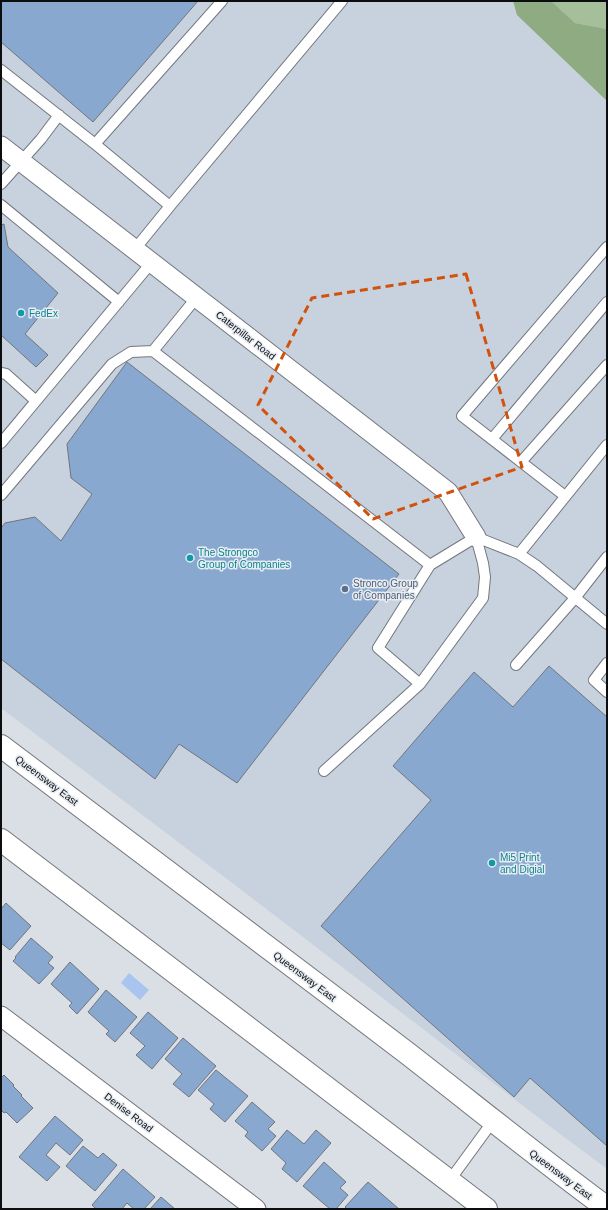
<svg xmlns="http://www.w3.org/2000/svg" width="608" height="1210" viewBox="0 0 608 1210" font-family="Helvetica,sans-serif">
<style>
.built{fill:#c8d2de}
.green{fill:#a5bf9b}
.forest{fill:#8eab81}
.water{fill:#aac4f0}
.building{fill:#88a8d0;stroke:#71757b}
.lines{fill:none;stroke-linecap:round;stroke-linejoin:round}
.lane-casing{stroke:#73777d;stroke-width:12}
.street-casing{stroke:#73777d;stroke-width:21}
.secondary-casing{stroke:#73777d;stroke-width:24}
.lane{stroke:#fff;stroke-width:10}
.street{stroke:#fff;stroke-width:19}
.secondary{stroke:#fff;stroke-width:22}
.marked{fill:none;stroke:#d2510c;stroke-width:3;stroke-dasharray:8 5;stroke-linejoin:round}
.culture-dot{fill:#0f9aa8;stroke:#e6ecf2;stroke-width:1.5}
.service-dot{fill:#5c6f8a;stroke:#e6ecf2;stroke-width:1.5}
.labels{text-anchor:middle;stroke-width:3;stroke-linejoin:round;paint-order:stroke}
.culture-label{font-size:10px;fill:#0d838f;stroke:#e6ecf2;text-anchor:start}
.street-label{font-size:10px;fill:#0b0d0f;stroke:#e6ecf2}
.service-label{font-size:10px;fill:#4e5e75;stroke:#e6ecf2;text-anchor:start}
</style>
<rect width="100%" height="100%" fill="#d9dfe5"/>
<path class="built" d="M1 1H607V1169L560 1134 248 895 1 708Z"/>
<path class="green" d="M551 1H607V29L575 23Z"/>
<path class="forest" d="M513 1H551L575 23 607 29V101L517 15Z"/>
<path class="water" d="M129 973 149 990 140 1000 121 983Z"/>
<path class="building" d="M1 1H198L93 122 1 42Z
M4 224 8 247 58 293 25 334 48 355 36 367 1 335V225Z
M127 362 399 574 237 783 179 744 155 779 1 659V528L5 523 35 517 61 541 92 494 71 478 67 444Z
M549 666 607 717V1146L530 1078 514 1097 321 926 431 800 393 766 474 672 513 707Z
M6 903 31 926 10 950 1 943V909Z
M31 938 53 957 48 963 54 968 39 984 13 961 16 958 15 957Z
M70 962 99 989 77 1014 69 1006 72 1003 51 984Z
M106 990 137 1017 115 1042 106 1034 109 1031 88 1012Z
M148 1012 178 1038 152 1069 136 1055 145 1046 130 1033Z
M183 1038 216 1066 189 1097 173 1084 182 1074 165 1059Z
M216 1070 248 1096 225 1122 210 1109 214 1104 198 1090Z
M4 1075 14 1085 13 1086 22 1095 21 1096 33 1108 17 1123 6 1112 4 1113 1 1110V1076L2 1077Z
M252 1102 275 1122 268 1129 276 1136 262 1151 245 1136 248 1132 235 1121Z
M55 1116 83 1140 70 1155 56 1143 46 1155 60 1167 47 1181 19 1157Z
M287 1130 304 1144 316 1130 331 1143 297 1182 282 1169 286 1163 271 1149Z
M83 1146 98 1158 103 1153 117 1165 95 1191 66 1166Z
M324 1162 346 1182 340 1188 348 1195 336 1209H330L303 1186Z
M123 1169 155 1197 144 1209H134L127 1203 122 1209H96L92 1205Z
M368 1182 399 1209H347L345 1207Z
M161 1197 175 1209H150Z"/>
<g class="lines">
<defs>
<path id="lane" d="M1 70 95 144 222 1
M95 144 170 206 135 249
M1 184 41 139 59 115
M1 205 119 302
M170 206 342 1
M197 297 153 351 430 565 476 537
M1 373 6 374 36 401
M492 439 607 302
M1 443 152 262
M521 462 607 365
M1 495 112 364 131 352 153 351
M565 496 462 416 607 247
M476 537 519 554 537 566 607 624
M519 554 607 445
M430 565 378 648 420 684 483 598 485 577 483 563 476 537
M607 663 594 680 607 692
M516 665 575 598 607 557
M324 771 420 684
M450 1180 493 1121"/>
<path id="street" d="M1 146 448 492 476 537
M1 1016 256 1209"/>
<path id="secondary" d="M1 746C136 848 272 950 407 1053 474 1105 539 1158 607 1208
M1 840 486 1209"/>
</defs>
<use href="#lane" class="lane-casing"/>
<use href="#street" class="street-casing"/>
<use href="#secondary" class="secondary-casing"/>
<use href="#lane" class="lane"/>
<use href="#street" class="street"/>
<use href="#secondary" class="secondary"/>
</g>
<path class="marked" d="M466 274 522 467 373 519 258 405 312 298Z"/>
<g class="culture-dot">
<circle cx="21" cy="313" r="4"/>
<circle cx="190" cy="558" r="4"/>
<circle cx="492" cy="863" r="4"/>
</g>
<circle class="service-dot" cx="345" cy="589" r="4"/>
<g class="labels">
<g class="culture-label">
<text x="29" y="317">FedEx</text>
<text x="198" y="556">The Strongco<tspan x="198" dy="12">Group of Companies</tspan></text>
<text x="500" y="861">Mi5 Print<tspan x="500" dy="12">and Digial</tspan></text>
</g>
<g class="street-label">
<text transform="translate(246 335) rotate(38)" y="4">Caterpillar Road</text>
<text transform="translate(47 780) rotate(37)" y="4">Queensway East</text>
<text transform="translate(305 976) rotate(37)" y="4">Queensway East</text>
<text transform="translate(129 1112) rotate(37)" y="4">Denise Road</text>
<text transform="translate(561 1174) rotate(37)" y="4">Queensway East</text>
</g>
<g class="service-label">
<text x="353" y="587">Stronco Group<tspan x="353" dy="12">of Companies</tspan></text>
</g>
</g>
<rect width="608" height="1210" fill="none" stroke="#0b0d0f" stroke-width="4"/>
</svg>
